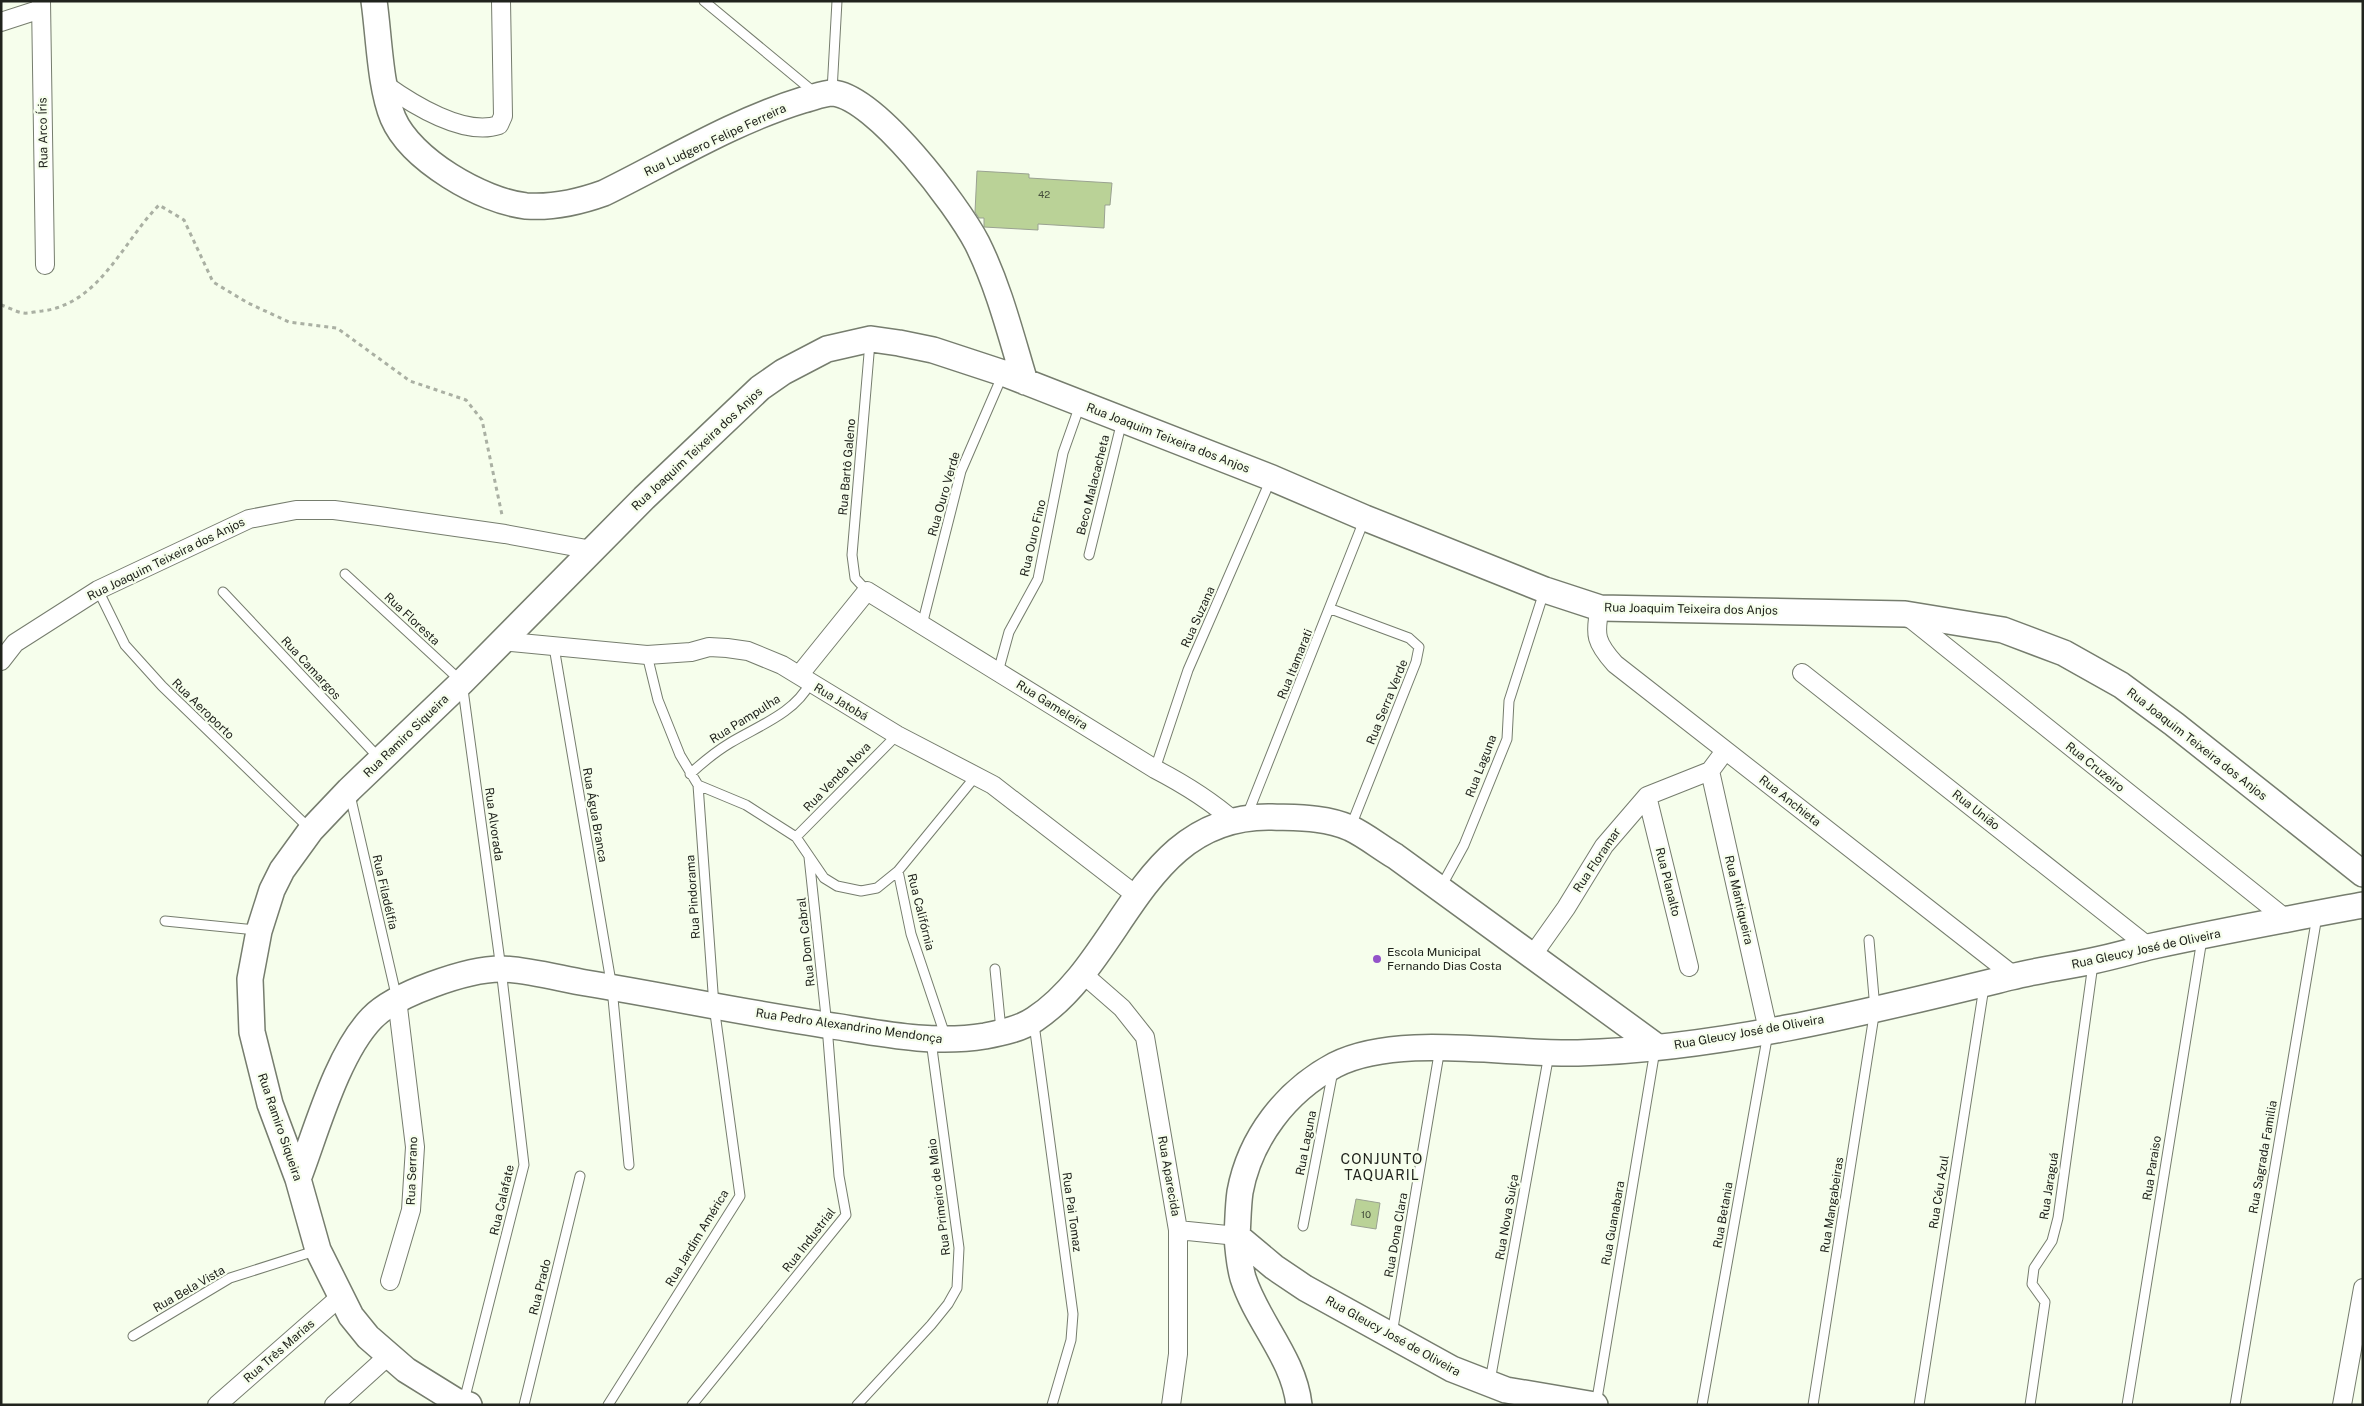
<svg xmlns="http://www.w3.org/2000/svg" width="2364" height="1406" viewBox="0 0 2364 1406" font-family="'Public Sans',sans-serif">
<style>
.building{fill:#bad297;stroke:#9aa291}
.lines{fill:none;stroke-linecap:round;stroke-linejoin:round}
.lane-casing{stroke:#767d6e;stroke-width:11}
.street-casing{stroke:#767d6e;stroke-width:20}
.secondary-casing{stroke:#767d6e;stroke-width:28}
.path{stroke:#aab0a3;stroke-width:3;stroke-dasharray:4 4;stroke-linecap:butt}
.lane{stroke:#fff;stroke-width:9}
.street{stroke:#fff;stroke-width:18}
.secondary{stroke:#fff;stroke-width:25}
.poi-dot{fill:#9353c9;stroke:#f6feec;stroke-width:2}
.labels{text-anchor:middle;stroke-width:4.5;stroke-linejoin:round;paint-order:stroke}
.number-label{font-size:10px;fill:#464f3c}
.street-label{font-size:12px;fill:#20231d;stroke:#f6feec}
.poi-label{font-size:12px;fill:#20231d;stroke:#f6feec;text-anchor:start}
.neighbourhood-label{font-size:14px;letter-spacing:1px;fill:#20231d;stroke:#f6feec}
</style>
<rect width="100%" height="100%" fill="#f6feec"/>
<path class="building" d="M977 171 1029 174V178L1112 183 1110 205H1105L1104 228 1038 224V230L984 227V218H979L975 212Z
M1356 1199 1380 1203 1376 1229 1351 1225Z"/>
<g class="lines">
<defs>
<path id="lane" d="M704 1 815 93
M832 91 837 1
M1089 555 1122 421
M345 574 462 682 501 969 524 1165 464 1401
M98 590 125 645 162 686 310 829
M867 591 855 578 852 555 870 342
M223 592 380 759
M1331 609 1409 638 1419 647 1416 662 1351 826
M922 625 961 471 1003 374
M554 647 612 988 629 1165
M647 655 658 700 680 755 698 785 746 805 796 837 824 878 837 886 861 891 877 888 898 871 911 934 946 1038
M998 672 1009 632 1038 579 1063 453 1080 405
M1155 769 1188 670 1271 479
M690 774C703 762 715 752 730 743 758 726 795 713 810 683
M350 795 397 999
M1246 818 1365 518
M796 837 897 735
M898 871 975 777
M1441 887 1464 845 1507 739 1509 701 1544 592
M165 921 256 930
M995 969 1001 1030
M1034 1024 1073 1314 1071 1340 1052 1405
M1303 1226 1333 1071
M1392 1334 1440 1048
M133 1336 230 1278 318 1250
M1490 1381 1549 1054
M524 1405 580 1176
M608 1405 740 1196 714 1006 698 785
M692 1405 846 1215 839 1176 827 1026 809 857
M857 1405 931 1325 948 1304 957 1288 959 1248 931 1041
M1596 1405 1655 1050
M1702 1405 1768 1033
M1813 1405 1875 1009 1869 940
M1919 1405 1984 987
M2030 1405 2045 1302 2032 1284 2034 1268 2052 1241 2058 1218 2093 964
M2127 1405 2202 939
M2235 1405 2317 916"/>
<path id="street" d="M41 1 45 265
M1 22 41 9
M384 84C412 104 464 137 499 125L503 116 501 1
M1600 608C1594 635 1596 643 1615 664L2014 976
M1906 615 2286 919
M501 641 647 655 691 652 709 647 727 648 748 651 782 665 897 735 993 785 1137 896
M1 661 15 643 98 590 249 519 296 510H334L379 516 505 534 592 550
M1802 673 2149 947
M800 674 867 591 1155 769C1184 784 1210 800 1235 822
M1710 771 1768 1030
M1647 796 1689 967
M1532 956 1566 908 1604 846 1647 796 1710 771 1725 751
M1083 974 1122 1008 1145 1037 1178 1230V1354L1171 1405
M1178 1230 1237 1236
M390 1281 411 1210 415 1147 397 999
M217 1405 340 1297
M334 1405 388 1356
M2342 1405 2363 1288"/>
<path id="secondary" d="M374 1C379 36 380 87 393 118 411 160 482 201 526 206 553 208 579 202 604 193 669 161 734 121 803 100 812 98 823 93 833 93 876 97 957 205 977 243 999 287 1011 336 1025 382
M298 1179C316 1132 337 1054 372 1018 395 994 467 969 501 969 524 969 562 979 586 983 671 997 755 1015 840 1027 889 1035 936 1044 985 1036 1001 1033 1021 1029 1035 1019 1125 959 1141 814 1272 817 1298 818 1325 817 1350 828 1365 835 1380 847 1395 856L1656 1046
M1237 1236C1238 1250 1239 1264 1243 1278 1257 1322 1294 1358 1299 1405
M469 1405 456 1401 406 1370 368 1337 351 1316 318 1250 298 1179 270 1104 252 1032 250 979 259 931 272 890 282 870 311 830 349 790 462 682 644 498 760 388 783 372 827 349 871 339 899 343 933 350 1003 373 1272 478 1365 518 1545 590 1600 608 1905 614 2003 630 2064 653 2121 685 2174 724 2363 874
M1595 1405 1506 1390 1452 1369 1305 1288 1274 1267 1237 1236C1238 1221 1238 1206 1240 1192 1250 1138 1286 1091 1335 1065 1398 1033 1507 1055 1578 1053 1721 1049 1872 1011 2011 977 2038 970 2065 967 2092 961 2112 957 2132 951 2153 946 2222 931 2293 918 2363 905"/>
</defs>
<use href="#lane" class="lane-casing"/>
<use href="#street" class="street-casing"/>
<use href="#secondary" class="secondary-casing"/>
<path class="path" d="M1 305C8 307 16 312 23 313 29 314 36 311 42 311 100 304 123 241 159 205L184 220 213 282 248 303 289 322 337 328 410 381 466 400 482 420 502 515"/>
<use href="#lane" class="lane"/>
<use href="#street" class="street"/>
<use href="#secondary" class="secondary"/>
</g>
<circle class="poi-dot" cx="1377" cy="959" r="5"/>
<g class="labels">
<g class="number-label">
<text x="1044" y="198">42</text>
<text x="1366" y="1218">10</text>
</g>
<g class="street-label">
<text transform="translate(43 133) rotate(-91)" y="4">Rua Arco Íris</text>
<text transform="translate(715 140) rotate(-25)" y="4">Rua Ludgero Felipe Ferreira</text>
<text transform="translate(1168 438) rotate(21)" y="4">Rua Joaquim Teixeira dos Anjos</text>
<text transform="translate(697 449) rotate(-43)" y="4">Rua Joaquim Teixeira dos Anjos</text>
<text transform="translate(847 467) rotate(-85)" y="4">Rua Bartô Galeno</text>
<text transform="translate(1093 485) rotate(-76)" y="4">Beco Malacacheta</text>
<text transform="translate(944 494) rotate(-74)" y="4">Rua Ouro Verde</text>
<text transform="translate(1033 538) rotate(-77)" y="4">Rua Ouro Fino</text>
<text transform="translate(166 559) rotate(-26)" y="4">Rua Joaquim Teixeira dos Anjos</text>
<text transform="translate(1691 609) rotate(1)" y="4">Rua Joaquim Teixeira dos Anjos</text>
<text transform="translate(1198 617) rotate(-66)" y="4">Rua Suzana</text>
<text transform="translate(412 619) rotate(43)" y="4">Rua Floresta</text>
<text transform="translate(1295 664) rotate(-68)" y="4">Rua Itamarati</text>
<text transform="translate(311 668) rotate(47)" y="4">Rua Camargos</text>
<text transform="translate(841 702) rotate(31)" y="4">Rua Jatobá</text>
<text transform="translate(1387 702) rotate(-68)" y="4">Rua Serra Verde</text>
<text transform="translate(1052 705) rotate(32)" y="4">Rua Gameleira</text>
<text transform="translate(203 709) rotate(44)" y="4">Rua Aeroporto</text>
<text transform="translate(745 719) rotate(-32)" y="4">Rua Pampulha</text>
<text transform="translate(406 736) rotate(-44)" y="4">Rua Ramiro Siqueira</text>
<text transform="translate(2197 744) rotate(38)" y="4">Rua Joaquim Teixeira dos Anjos</text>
<text transform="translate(1481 766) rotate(-69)" y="4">Rua Laguna</text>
<text transform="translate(2095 767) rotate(39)" y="4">Rua Cruzeiro</text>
<text transform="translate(837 777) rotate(-46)" y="4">Rua Venda Nova</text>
<text transform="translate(1790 801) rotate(38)" y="4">Rua Anchieta</text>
<text transform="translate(1976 810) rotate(38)" y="4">Rua União</text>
<text transform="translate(595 815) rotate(80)" y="4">Rua Água Branca</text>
<text transform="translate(494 824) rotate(82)" y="4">Rua Alvorada</text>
<text transform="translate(1597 860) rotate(-56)" y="4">Rua Floramar</text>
<text transform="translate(1668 882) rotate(76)" y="4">Rua Planalto</text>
<text transform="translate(385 892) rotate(77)" y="4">Rua Filadélfia</text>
<text transform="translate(693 897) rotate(-94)" y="4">Rua Pindorama</text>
<text transform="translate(1739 900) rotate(77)" y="4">Rua Mantiqueira</text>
<text transform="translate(921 912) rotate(76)" y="4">Rua Califórnia</text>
<text transform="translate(806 942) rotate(-96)" y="4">Rua Dom Cabral</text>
<text transform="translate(2146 949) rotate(-12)" y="4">Rua Gleucy José de Oliveira</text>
<text transform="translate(849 1026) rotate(8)" y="4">Rua Pedro Alexandrino Mendonça</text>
<text transform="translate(1749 1032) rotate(-10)" y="4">Rua Gleucy José de Oliveira</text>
<text transform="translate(280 1127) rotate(71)" y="4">Rua Ramiro Siqueira</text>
<text transform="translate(1306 1143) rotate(-79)" y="4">Rua Laguna</text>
<text transform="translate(2263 1157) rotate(-80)" y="4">Rua Sagrada Familia</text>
<text transform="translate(2152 1168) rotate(-81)" y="4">Rua Paraiso</text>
<text transform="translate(412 1171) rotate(-88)" y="4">Rua Serrano</text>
<text transform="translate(1169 1176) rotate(80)" y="4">Rua Aparecida</text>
<text transform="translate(2049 1186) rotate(-81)" y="4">Rua Jaraguá</text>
<text transform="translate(1939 1192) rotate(-81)" y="4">Rua Céu Azul</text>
<text transform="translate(939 1197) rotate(-97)" y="4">Rua Primeiro de Maio</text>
<text transform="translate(502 1200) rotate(-77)" y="4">Rua Calafate</text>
<text transform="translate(1832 1205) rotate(-81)" y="4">Rua Mangabeiras</text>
<text transform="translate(1072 1212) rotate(82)" y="4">Rua Pai Tomaz</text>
<text transform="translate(1723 1215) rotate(-80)" y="4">Rua Betania</text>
<text transform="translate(1507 1217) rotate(-80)" y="4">Rua Nova Suíça</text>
<text transform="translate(1613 1223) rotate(-80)" y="4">Rua Guanabara</text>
<text transform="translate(1396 1235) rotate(-80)" y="4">Rua Dona Clara</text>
<text transform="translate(697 1238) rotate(-59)" y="4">Rua Jardim América</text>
<text transform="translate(809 1240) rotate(-52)" y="4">Rua Industrial</text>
<text transform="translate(540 1287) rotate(-76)" y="4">Rua Prado</text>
<text transform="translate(189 1289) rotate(-30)" y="4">Rua Bela Vista</text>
<text transform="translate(1393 1336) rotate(29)" y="4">Rua Gleucy José de Oliveira</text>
<text transform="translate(279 1351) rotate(-41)" y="4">Rua Três Marias</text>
</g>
<g class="poi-label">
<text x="1387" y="956">Escola Municipal<tspan x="1387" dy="14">Fernando Dias Costa</tspan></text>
</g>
<g class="neighbourhood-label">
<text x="1382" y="1164">CONJUNTO<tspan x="1382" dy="16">TAQUARIL</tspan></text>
</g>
</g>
<rect width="2364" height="1406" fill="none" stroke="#20231d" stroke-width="5"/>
</svg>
